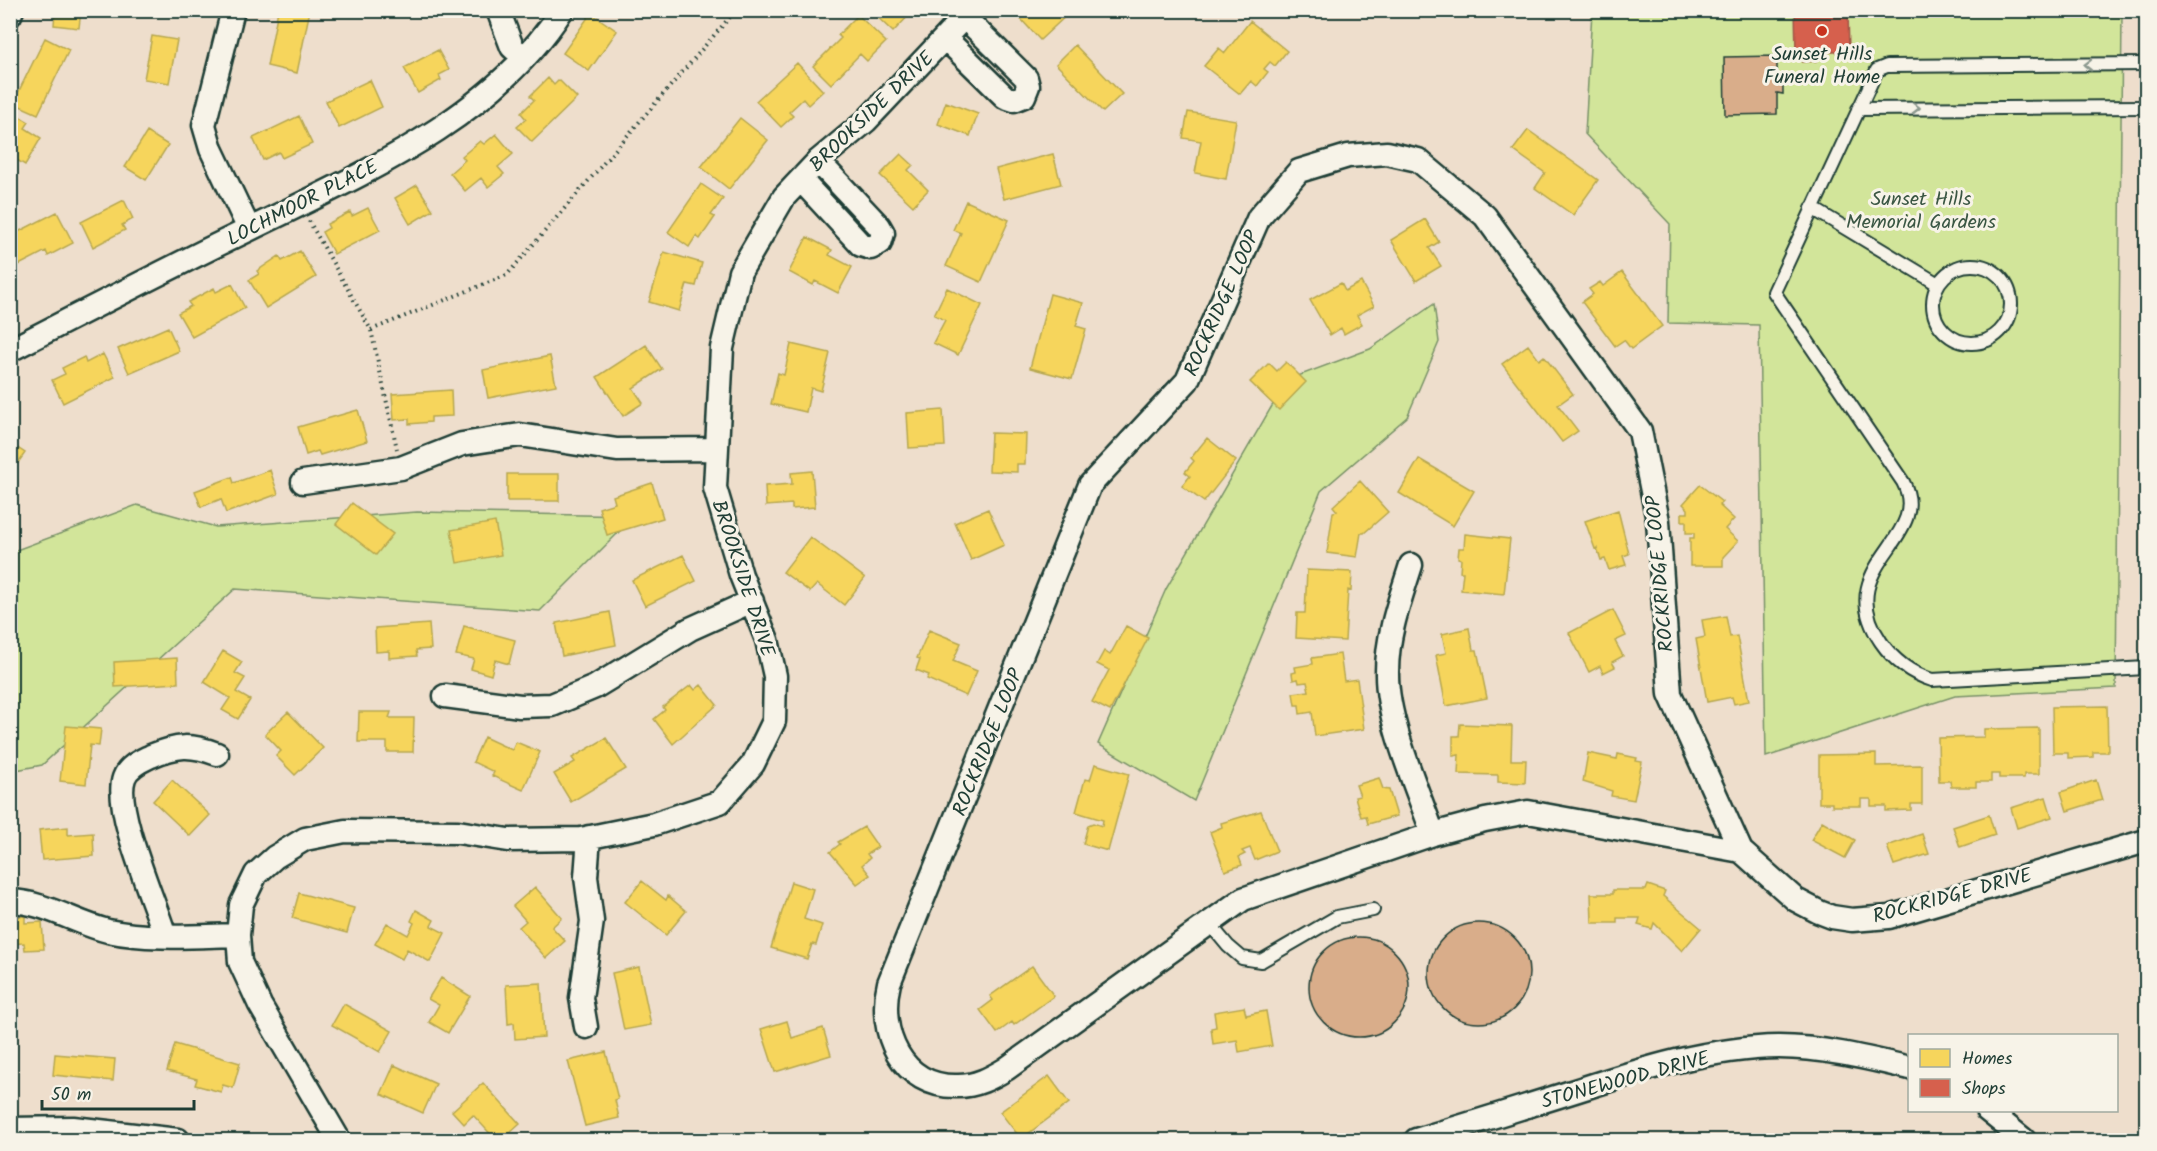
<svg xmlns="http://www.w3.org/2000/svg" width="2157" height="1151" viewBox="0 0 2157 1151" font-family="Kalam,sans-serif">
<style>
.green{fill:#d2e59a;stroke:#789167;stroke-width:1.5}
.homes{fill:#f6d55c;stroke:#b6a750;stroke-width:1.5}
.shops{fill:#d6604d;stroke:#9f5646;stroke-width:1.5}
.building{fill:#d9ad8a;stroke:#1f3d34;stroke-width:1.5}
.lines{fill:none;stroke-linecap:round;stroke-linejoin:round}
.service-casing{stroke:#1f3d34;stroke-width:16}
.minor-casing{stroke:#1f3d34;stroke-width:27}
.path{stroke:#1f3d34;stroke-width:4;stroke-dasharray:1.5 4.5;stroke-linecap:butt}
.service{stroke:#f7f3e8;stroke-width:12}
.minor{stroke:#f7f3e8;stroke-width:22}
.oneway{stroke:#8b988e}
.poi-dot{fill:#c8321e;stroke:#f7f3e8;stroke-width:2}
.labels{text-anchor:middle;stroke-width:6;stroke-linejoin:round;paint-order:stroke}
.poi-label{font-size:20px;fill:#1f3d34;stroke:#f7f3e8}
.street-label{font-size:20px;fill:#1f3d34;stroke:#f7f3e8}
.park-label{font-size:20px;fill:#3a5643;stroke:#f7f3e8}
</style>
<rect width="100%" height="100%" fill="#eedecc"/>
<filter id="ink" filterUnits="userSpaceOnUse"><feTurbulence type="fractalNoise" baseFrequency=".0167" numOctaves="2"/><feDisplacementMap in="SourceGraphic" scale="12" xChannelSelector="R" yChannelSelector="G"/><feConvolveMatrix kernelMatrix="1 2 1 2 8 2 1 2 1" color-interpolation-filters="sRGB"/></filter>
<g filter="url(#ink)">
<path class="green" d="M1592 11H2122L2116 688 1955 696 1766 757 1759 325 1668 323 1670 224 1585 134Z
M1434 304 1439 342 1407 417 1321 491 1194 801 1098 744 1166 589 1287 380 1370 349Z
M137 505 216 527 417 512 635 516 540 611 235 589 42 765 11 771V552Z"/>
<path class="homes" d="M55 10H81L79 28 54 25Z
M278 10H310L297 73 267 66Z
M870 10H914L893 32Z
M1026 10H1066L1069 13 1040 40 1019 17Z
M591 13 617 31 589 71 563 53Z
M858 15 886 42 867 61 860 54 831 84 813 66 841 38 838 35Z
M1250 21 1287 51 1275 66 1270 62 1264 69 1268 72 1257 86 1251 81 1240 94 1204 66 1219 48 1225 53Z
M152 36 177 40 169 83 144 79Z
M45 38 69 50 38 114 13 103Z
M1075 45 1122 94 1103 112 1056 64Z
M438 50 449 70 439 75 441 80 418 93 404 68Z
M797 63 823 91 808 105 803 99 789 112 793 116 781 127 756 101Z
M548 78 554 85 559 80 577 98 532 142 517 127 526 119 521 113 534 100 530 96Z
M370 80 382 107 339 128 326 101Z
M946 102 978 114 970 136 938 124Z
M10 111 29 122 25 128 41 138 25 165 10 156Z
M1188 112 1236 120 1226 179 1195 173 1201 141 1183 138Z
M299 116 312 144 282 158 279 152 263 160 253 138Z
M740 118 768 140 729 189 701 167Z
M1528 130 1598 180 1573 215 1535 188 1545 173 1513 150Z
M147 132 168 145 146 180 125 167Z
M496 134 513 154 498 167 504 174 488 187 481 178 465 191 450 173 465 160 462 156 480 141 484 144Z
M901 154 913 165 908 170 928 190 913 206 880 175Z
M1053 154 1061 184 1004 199 996 169Z
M701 184 723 199 711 215 715 217 700 239 696 236 689 247 668 232Z
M417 185 433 210 410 224 395 198Z
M124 200 133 219 122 225 125 230 93 247 81 222Z
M966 201 1009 220 981 282 946 266 961 233 953 230Z
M368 208 380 230 334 254 322 232 329 228 327 224 350 212 352 216Z
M57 212 73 243 48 256 46 251 17 266 10 255V236Z
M1425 219 1439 242 1429 248 1441 266 1416 281 1391 240Z
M807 237 832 250 829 255 852 267 838 293 815 281 813 285 789 272Z
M300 251 316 277 266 308 249 280 259 274 257 271 279 256 282 261Z
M664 252 702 263 696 286 687 284 679 311 649 302Z
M1622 272 1662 326 1631 349 1624 340 1615 346 1582 302 1593 294 1589 289 1600 282 1603 286Z
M1361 282 1374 306 1357 315 1362 324 1344 334 1341 328 1330 335 1310 300 1341 283 1345 291Z
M232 284 245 308 192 337 178 313 191 306 188 302 214 288 216 292Z
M947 288 982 305 958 355 933 343 945 320 934 315Z
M1050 294 1083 303 1076 326 1086 329 1072 379 1030 368Z
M168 327 179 351 129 373 118 349Z
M791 344 830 353 821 391 811 388 806 412 771 404 778 373 784 375Z
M646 345 662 369 633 388 643 403 623 416 597 377Z
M1528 345 1539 360 1544 356 1573 394 1558 405 1578 431 1562 442 1502 364Z
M103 354 115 377 63 403 52 380 65 374 62 368 84 357 86 363Z
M550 356 556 385 488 398 483 370Z
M1286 362 1306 382 1279 410 1250 382 1269 363 1277 371Z
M451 390 452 416 431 417V422L409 424V419L394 420 392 394Z
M358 410 367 441 320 455 318 451 306 455 298 427Z
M943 410 945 446 909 448 907 413Z
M991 433 1026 434 1025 464H1017V472L989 471Z
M1207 438 1236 461 1204 502 1182 486 1190 476 1185 472 1194 461 1191 458Z
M10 443 25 453 10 474Z
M1419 459 1474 491 1453 526 1399 493Z
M270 470 278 494 226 513 221 499 201 507 195 491 232 477 234 483Z
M812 471 815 507 792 509V504L766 506 765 486 792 484 791 473Z
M507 474H559V501H507Z
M1360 481 1388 512 1364 533H1361L1357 557 1327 553 1333 512 1337 511 1333 506Z
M652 483 663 518 607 535 599 508 615 503 613 496Z
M1700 485 1722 502 1719 505 1734 519 1725 529 1738 541 1723 557V566H1690V538H1694V533H1686V521H1682V513H1688V509L1683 504Z
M352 503 393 534 376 555 336 524Z
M988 509 1004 545 971 560 955 523Z
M1618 510 1629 554 1623 556 1626 565 1609 570 1605 559 1601 560 1597 548 1595 549 1585 521Z
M495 522 501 555 457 563 451 530Z
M1465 534 1510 539 1504 594 1461 590 1463 572H1460L1461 559 1458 558 1459 548H1464Z
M810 537 865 578 844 605 817 584 810 592 783 572Z
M683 555 696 581 645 606 632 580Z
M1307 570 1352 572 1351 591 1348 590 1345 641 1296 638 1297 613H1305Z
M1613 610 1626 636 1615 641 1623 656 1612 662 1615 667 1603 673 1600 666 1589 672 1569 633Z
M610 612 616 645 562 656 556 623Z
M1726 616 1730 637 1737 636 1749 701 1734 704 1732 697 1707 702 1696 639 1705 637 1702 620Z
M429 624 431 649 416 650 417 656 389 658V651L376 652 375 628Z
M464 626 515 640 509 664 495 660 491 675 471 669 474 659 456 655Z
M1126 626 1148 638 1110 711 1092 702 1109 670 1097 664 1104 651 1110 655Z
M1469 628 1473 650H1477L1487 698 1446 706 1436 655 1446 653 1442 634Z
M929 630 961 643 953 661 977 671 966 696 927 679 929 675 916 670 920 659 917 658Z
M223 651 242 662 235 673 245 678 236 692 250 700 238 719 222 710 230 698 204 682Z
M1340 654 1344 681 1357 679 1364 729 1315 736 1312 712 1300 714 1299 705H1295L1293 693 1309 691 1307 682 1299 683 1298 679 1293 680 1292 673 1296 672 1295 667 1313 664 1312 658Z
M177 658 178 683 115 687 114 662Z
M691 685 695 690 701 685 717 705 673 744 654 719 665 710 663 707Z
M2107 706 2108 752H2093V757L2068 758V753H2053L2052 707Z
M288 712 323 748 295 775 276 756 281 751 265 734Z
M359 712H391L389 718H414L413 752H387V742H358Z
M1460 724 1512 726 1511 760H1526L1525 783 1498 782V775L1458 774 1459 755 1453 756V736H1459Z
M66 726 101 729 99 746 90 745 86 784 60 781Z
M2039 728V774H2024V778H1999V774H1991V782H1976V787H1951L1950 781H1939L1938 738 1984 737V729Z
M484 737 512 750 516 742 540 752 523 790 492 776 494 772 473 762Z
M606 738 626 769 571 802 554 774 575 762 572 758Z
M1588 753 1617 759 1618 754 1637 758 1636 761 1642 762 1634 800 1611 796 1612 791 1583 782Z
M1876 754V766L1922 765V804H1911V810L1886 811V806H1871V799H1861V806H1832V803H1819V755Z
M1095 764 1129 774 1108 851 1083 844 1088 825 1093 823 1102 826 1103 820 1076 812 1085 779 1090 780Z
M1379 778 1383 789 1389 790 1397 816 1368 824 1366 816 1361 817 1355 797 1360 796 1356 785Z
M172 780 210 815 190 836 153 801Z
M2096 780 2102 800 2067 811 2061 792Z
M2046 797 2052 817 2017 828 2011 808Z
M1261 811 1277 851 1255 860 1250 848 1242 851 1245 854 1239 857 1242 865 1225 871 1210 832 1222 827 1221 823Z
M1989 815 1995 835 1960 847 1953 827Z
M1822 821 1855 840 1845 858 1811 840Z
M68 827V835L93 833 94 856 42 860 39 830Z
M864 827 878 847 867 854 870 858 862 865 870 875 857 884 830 852 840 844 838 842Z
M1922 834 1929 854 1894 865 1887 846Z
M10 852 17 874 10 876Z
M642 881 666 900 668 896 686 911 666 935 625 902Z
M791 882 813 889 804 919 822 925 816 945 812 944 807 959 771 948Z
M1648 885 1665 891 1663 896 1701 928 1682 951 1654 923 1652 929 1638 925 1640 918H1617V923H1592L1591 894H1613V890H1646Z
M535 887 562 918 552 927 565 941 546 958 519 927 526 921 513 906Z
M299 893 354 908 347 933 292 918Z
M416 910 434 920 431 926 445 933 430 962 407 949 402 959 375 944 387 923 408 935 414 923 411 921Z
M25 916V923L42 922 44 949 25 950 24 943 10 944V917Z
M1032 966 1054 996 1014 1025 1012 1022 997 1033 980 1010 993 1000 990 996Z
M639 967 651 1025 624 1030 612 973Z
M441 978 470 996 448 1033 429 1022 439 1005 428 999Z
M541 983 544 1037 515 1039 514 1023 508 1024 506 985Z
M344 1004 392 1031 380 1052 332 1025Z
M1244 1007 1246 1015 1266 1011 1272 1046 1239 1052 1237 1040 1213 1044 1211 1028 1216 1027 1214 1012Z
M787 1021 792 1038 823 1028 831 1055 775 1072 761 1029Z
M175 1044 240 1063 233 1088 223 1085 221 1092 195 1085 197 1079 167 1071Z
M10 1051 15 1052 10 1077Z
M606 1052 618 1099 615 1100 619 1118 585 1126 568 1061Z
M55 1054 115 1059 113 1081 53 1075Z
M394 1065 436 1084 423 1113 381 1094Z
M1049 1076 1069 1103 1021 1139 1000 1112Z
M483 1083 520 1124 502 1140H496L473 1115 464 1124 452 1111Z"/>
<path class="shops" d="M1795 10H1848L1849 52H1816V61L1802 62V53H1796Z"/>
<path class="building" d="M1777 56V77H1783V94L1777 93V114L1725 115 1724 57Z
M1429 973a50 50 0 1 1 100 0a50 50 0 1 1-100 0Z
M1309 987a50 50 0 1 1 100 0a50 50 0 1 1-100 0Z"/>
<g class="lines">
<defs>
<path id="service" d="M2146 64 1887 66 1877 70 1774 292 1903 482C1934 540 1829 565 1881 642 1894 661 1910 673 1932 680L2146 668
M1858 109 2146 107
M1812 208 1938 284
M1933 304a39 39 0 1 1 78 0a39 39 0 1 1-78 0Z
M1208 922 1228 946 1242 958 1261 961 1337 917 1373 910"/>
<path id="minor" d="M233 10 204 125 211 149 249 229
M498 10 512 47 524 58
M10 15 12 10
M945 38 1005 97 1014 100 1024 96 1028 86 1026 78 964 17
M801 180 861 245 871 248 880 243 883 233 879 226 818 161
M10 350C90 309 169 268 250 229 362 174 492 119 562 10
M303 482 401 468 462 444 520 435 617 450 715 449
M1411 565C1400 600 1387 634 1387 672 1386 720 1417 788 1433 834
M445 696 520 706 552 705 595 687 690 629 752 601
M1741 851 1528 812 1485 820 1433 834 1243 899 1006 1069C991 1078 976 1086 958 1086 901 1088 877 1031 889 983L1090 485 1187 381 1259 217 1299 171 1348 156 1387 153 1418 160 1485 216 1640 431 1658 521 1670 694 1741 851 1796 900 1819 912 1832 917 1852 920 1889 917 2146 841
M10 901C45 902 75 923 108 931 150 940 196 936 238 935
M165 936C155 902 113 809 124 778 128 766 141 761 151 756 177 745 191 744 217 754
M586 1027 581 998 592 921 586 877 589 837
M1987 1110 2024 1140
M10 1129 73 1128 178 1140
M339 1140 260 1005 240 962 238 935 241 905 256 874 275 857 305 839 345 831 458 832 508 840 581 839 654 824 720 802 753 764 774 721 775 676 767 640 741 575 715 488 722 348 740 272 784 197 818 161 866 121 971 10
M1416 1140C1470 1124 1524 1107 1578 1090 1643 1069 1709 1048 1779 1047 1822 1047 1867 1058 1910 1068"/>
</defs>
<use href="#service" class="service-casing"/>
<use href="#minor" class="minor-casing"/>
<path class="path" d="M309 221 371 330 397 449
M371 330 507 275 736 10"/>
<use href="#service" class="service"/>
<use href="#minor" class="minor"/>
</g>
<defs><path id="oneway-chevron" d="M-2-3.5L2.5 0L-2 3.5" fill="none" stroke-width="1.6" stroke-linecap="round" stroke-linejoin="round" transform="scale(1.5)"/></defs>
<g class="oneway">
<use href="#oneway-chevron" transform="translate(2088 65) rotate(180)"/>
<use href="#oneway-chevron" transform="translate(1916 108)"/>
</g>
</g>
<circle class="poi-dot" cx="1822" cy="31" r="6"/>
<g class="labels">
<g class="poi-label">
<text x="1822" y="60">Sunset Hills<tspan x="1822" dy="23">Funeral Home</tspan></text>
</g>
<g class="street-label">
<text transform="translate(871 111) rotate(-44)" y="7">BROOKSIDE DRIVE</text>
<text transform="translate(302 202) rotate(-27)" y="7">LOCHMOOR PLACE</text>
<text transform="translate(1221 303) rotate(-66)" y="7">ROCKRIDGE LOOP</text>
<text transform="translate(1659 574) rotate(-95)" y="7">ROCKRIDGE LOOP</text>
<text transform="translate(744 578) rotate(72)" y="7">BROOKSIDE DRIVE</text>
<text transform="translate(987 742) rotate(-68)" y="7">ROCKRIDGE LOOP</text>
<text transform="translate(1952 895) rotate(-15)" y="7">ROCKRIDGE DRIVE</text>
<text transform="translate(1625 1079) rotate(-15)" y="7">STONEWOOD DRIVE</text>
</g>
<g class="park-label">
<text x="1921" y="205">Sunset Hills<tspan x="1921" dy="23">Memorial Gardens</tspan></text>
</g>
</g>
<rect width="2157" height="1151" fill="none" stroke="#f7f3e8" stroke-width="36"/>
<rect x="18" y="18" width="2121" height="1115" fill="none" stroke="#1f3d34" stroke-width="2" filter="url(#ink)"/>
<rect x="1908" y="1034" width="210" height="78" fill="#f7f3e8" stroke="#a1aaa0" stroke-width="1.5"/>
<rect x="1920" y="1049" width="30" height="18" fill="#f6d55c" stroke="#a1aaa0" stroke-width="1.5"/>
<text x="1962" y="1064" font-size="18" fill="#1f3d34">Homes</text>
<rect x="1920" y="1079" width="30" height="18" fill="#d6604d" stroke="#a1aaa0" stroke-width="1.5"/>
<text x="1962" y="1094" font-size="18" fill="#1f3d34">Shops</text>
<path d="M42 1100v9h152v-9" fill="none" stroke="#1f3d34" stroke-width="3"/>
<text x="51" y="1100" font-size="18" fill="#1f3d34" stroke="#f7f3e8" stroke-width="4.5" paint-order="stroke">50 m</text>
</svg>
